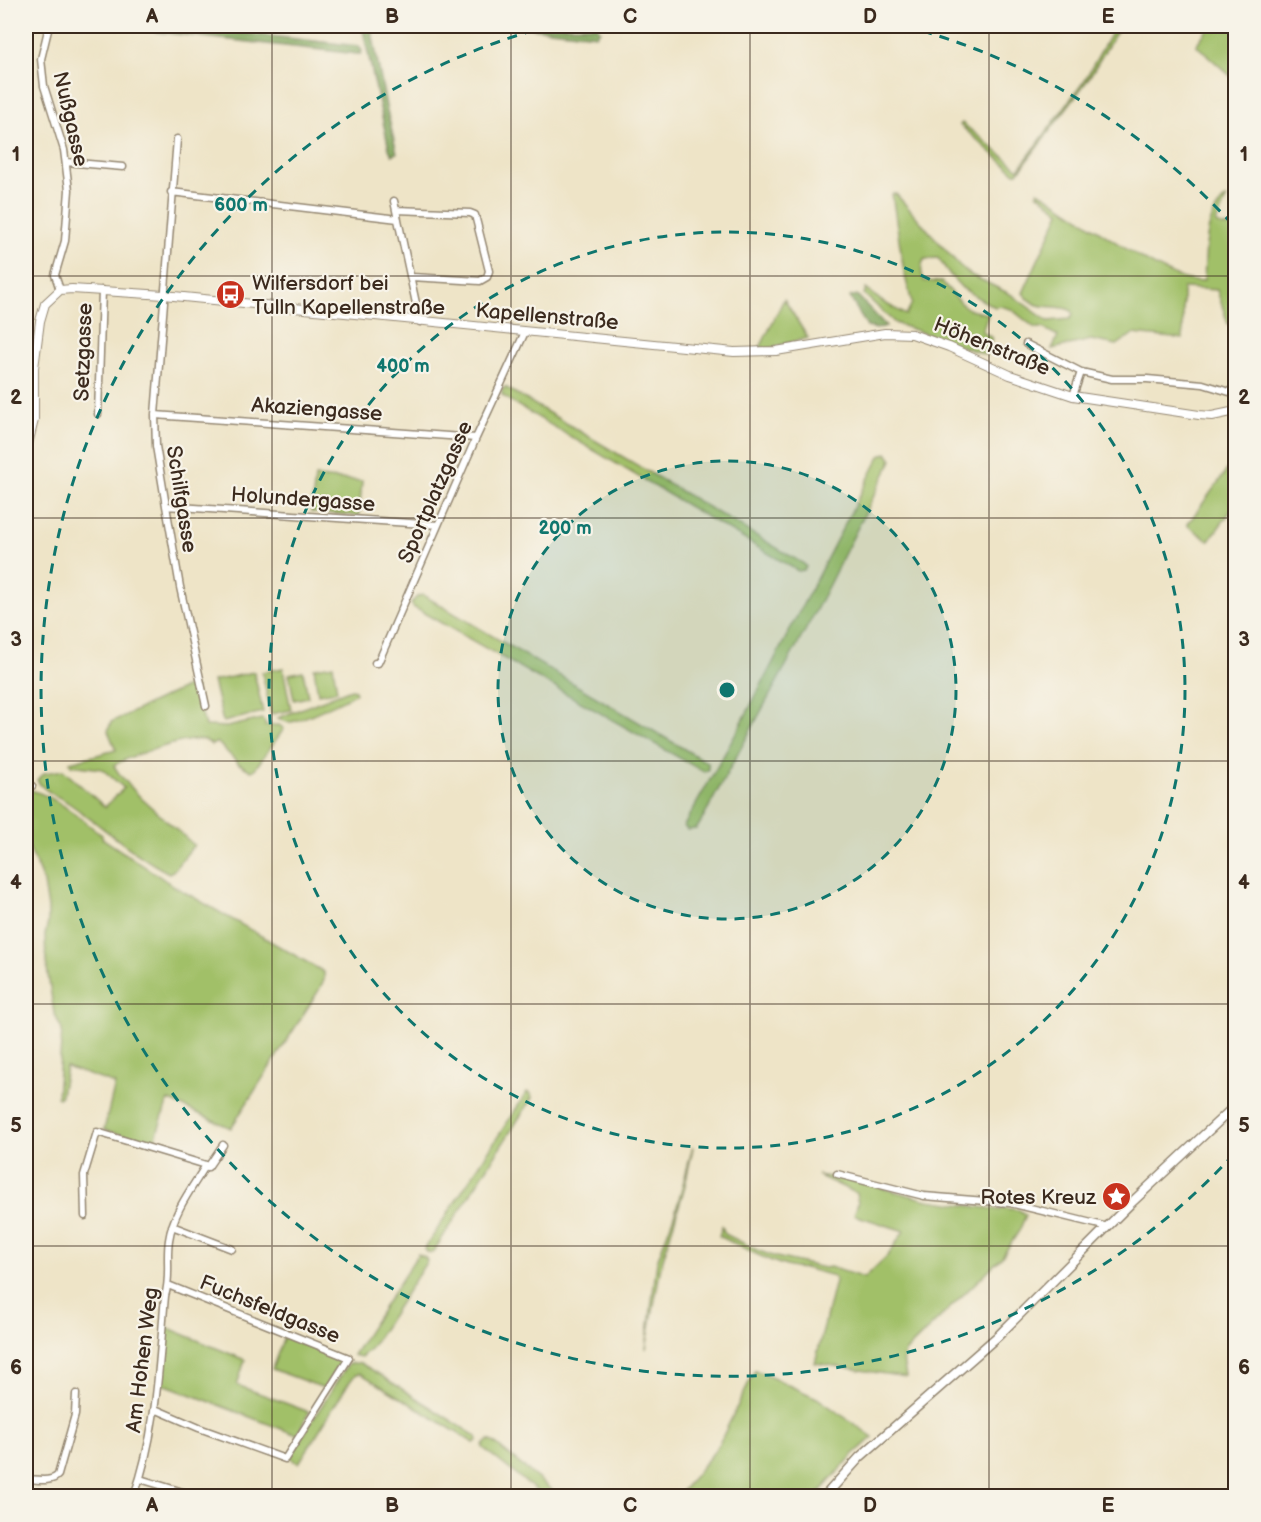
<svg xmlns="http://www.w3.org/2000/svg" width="1261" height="1522" viewBox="0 0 1261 1522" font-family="'Balsamiq Sans',sans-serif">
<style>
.green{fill:#a1c068;stroke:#6e7543;stroke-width:1.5}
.forest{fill:#80a65c;stroke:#5e683d;stroke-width:1.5}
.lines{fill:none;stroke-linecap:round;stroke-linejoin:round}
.minor-casing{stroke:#948772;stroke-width:9}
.tertiary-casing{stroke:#948772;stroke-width:10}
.secondary-casing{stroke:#948772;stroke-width:11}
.minor{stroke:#fff;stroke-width:6}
.tertiary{stroke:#fff;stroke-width:8}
.secondary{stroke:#fff;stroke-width:8}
.grid{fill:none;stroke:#3b2a1e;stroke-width:1.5;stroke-opacity:0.55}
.ring{fill:none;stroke:#0f766e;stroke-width:3;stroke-dasharray:10 8}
.labels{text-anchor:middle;stroke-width:4.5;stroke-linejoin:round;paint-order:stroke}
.street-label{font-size:21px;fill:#3b2a1e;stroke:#f7f3e8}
.poi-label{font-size:21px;fill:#3b2a1e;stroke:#f7f3e8;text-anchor:start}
.centre{fill:#0f766e;stroke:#f7f3e8;stroke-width:3}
.ring-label{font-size:18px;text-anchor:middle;font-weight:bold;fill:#0f766e;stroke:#f7f3e8;stroke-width:4.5;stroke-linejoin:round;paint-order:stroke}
.neatline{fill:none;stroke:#3b2a1e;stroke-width:2}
.grid-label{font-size:20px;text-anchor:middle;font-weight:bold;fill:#3b2a1e}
</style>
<rect width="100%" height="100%" fill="#f7f3e8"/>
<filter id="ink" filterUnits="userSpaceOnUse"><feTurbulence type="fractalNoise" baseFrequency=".0167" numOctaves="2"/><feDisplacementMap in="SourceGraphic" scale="12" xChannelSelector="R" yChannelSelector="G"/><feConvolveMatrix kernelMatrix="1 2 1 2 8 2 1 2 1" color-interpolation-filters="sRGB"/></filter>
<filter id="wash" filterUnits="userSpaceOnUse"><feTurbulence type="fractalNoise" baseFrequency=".008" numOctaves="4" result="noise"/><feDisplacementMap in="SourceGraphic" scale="24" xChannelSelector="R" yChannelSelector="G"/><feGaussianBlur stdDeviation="1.35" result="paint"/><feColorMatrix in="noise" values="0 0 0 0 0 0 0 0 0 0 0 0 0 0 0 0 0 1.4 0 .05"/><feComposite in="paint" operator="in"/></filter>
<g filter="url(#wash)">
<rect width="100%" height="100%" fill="#eee4c7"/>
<path class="green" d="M1115 26H1120L1087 81 1018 173H1015L960 125 962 123 966 126 1019 169 1084 81Z
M1210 26H1235V80L1196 45Z
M1038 191C1069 207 1175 292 1204 280 1206 253 1203 216 1227 197L1216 223 1221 226 1235 228V323L1228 324 1217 290 1185 288H1183V339L1133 334 1117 345 1091 340 1052 349 1058 336 1043 328H1035L1011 309 1000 306 995 307 980 299 962 288 951 276 938 258 925 259C919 266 922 274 924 281L942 282 963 305 970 310 988 314 982 332 992 338 986 355 895 323 864 294 866 289 883 302 906 315 912 303 904 272 892 194H896L959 265 971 275 1010 294 1048 321 1070 319 1073 315 1072 311C1054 301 1039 315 1023 293L1060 212 1037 193Z
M784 299 808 338 769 348H760Z
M505 387 804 564 806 567 804 570 798 571 510 401 502 395V390Z
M887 453 892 460 812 618 699 825 696 829 687 830 684 826 739 728 880 456Z
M1235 459V505L1209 541 1187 525Z
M315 477 362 481 359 516 311 512Z
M423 595 708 763V770L704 772 413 607 411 603 418 596Z
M333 665 337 691 318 694 314 668Z
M283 668 291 710 271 714 262 672Z
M303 671 308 697 294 700 289 674Z
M254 672 263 712 223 722 213 681Z
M192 684 195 687 205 726 227 727 262 719 265 722V726L279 725 284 729 254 770 251 771 239 764 217 742 212 745C211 744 205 740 204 740 189 737 126 756 114 766L120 775 141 798 194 845 173 871 169 873C132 854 101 825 67 802 57 796 42 790 37 780L45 773 63 770 105 807 124 788 102 769 71 765 70 762 116 750 108 731 111 722Z
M351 689 355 690 356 693C349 698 297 722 291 722 286 722 281 720 278 718Z
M26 789C53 794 76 815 98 832L102 835V838L174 886 324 972V980L319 990 231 1128 168 1100 154 1143 104 1130 115 1084 66 1067 61 1095 59 1098 57 1097 62 1030 54 1013 46 962 45 935 48 923V908L44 883 26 841Z
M527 1092 531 1094 532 1098 434 1251 432 1253 427 1252 425 1249 427 1245Z
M693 1147 684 1189 661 1266 646 1349 657 1261 676 1210Z
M817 1175 846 1179 928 1200 1000 1210 1003 1208 1019 1210 1026 1215 1019 1231 1002 1257 905 1352 903 1359 906 1377 815 1363 835 1281 834 1276 804 1268C789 1273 736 1244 719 1236L722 1226 725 1234 759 1251 776 1257 824 1268 830 1267 864 1278 888 1255 904 1231 854 1215 858 1203 856 1193Z
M418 1254 425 1257 427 1261 371 1348 361 1357 353 1355Z
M166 1327 245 1360 237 1385 309 1412 297 1435 161 1383Z
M284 1336 339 1359 340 1363 324 1388 272 1369Z
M351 1363H360L374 1371 477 1437 478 1440 474 1443 360 1373 355 1375 348 1384 299 1463 294 1461 290 1456 348 1364Z
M755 1370 817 1398 873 1437 853 1455 816 1496H678L713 1453 721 1440Z
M489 1440 493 1442 559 1496H543L483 1448V1445Z"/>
<path class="forest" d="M104 26H183L359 46 362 51 361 54H357Z
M362 26H371L386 106 397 153 392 155 389 149Z
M512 26H597L600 31 596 35Z
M857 295 886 326 877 329 867 327 850 297Z"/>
</g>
<g filter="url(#ink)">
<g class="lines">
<defs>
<path id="minor" d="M49 26 41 59 44 86 64 150 69 190 65 241 55 275 60 290
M177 139 155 415 156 446 166 506 180 587 206 706
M66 162 123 167
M171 192 398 219
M394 201 420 322
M397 210 470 213 475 215 489 271 487 277 480 281 411 277
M1026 344 1081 372 1112 379H1147L1203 384 1236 394
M1073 396 1081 372
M98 414 102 290
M155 415 476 438
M166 506 438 525
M375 663H378L476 438 525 332
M26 784 32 786
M837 1174 924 1196 1010 1203 1108 1227
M85 1216 84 1175 97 1132 206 1165
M172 1226 232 1249
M155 1409 199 1428 285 1459 349 1358 168 1285
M26 1479C36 1479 51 1483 58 1475L75 1415 76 1394
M140 1479 196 1496
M134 1496C157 1432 159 1363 165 1296 171 1277 166 1259 169 1240 173 1212 192 1188 206 1165L208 1167 223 1145"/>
<path id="tertiary" d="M26 452 34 420V368L40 321 45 304 60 290 72 289 164 295 734 352 776 351 885 333 912 334 949 347 1010 375 1073 396 1199 415 1212 416 1236 411"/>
<path id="secondary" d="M825 1496 860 1457 998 1336 1130 1204 1236 1105"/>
</defs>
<use href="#minor" class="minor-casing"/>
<use href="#tertiary" class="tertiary-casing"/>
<use href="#secondary" class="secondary-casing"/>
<use href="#minor" class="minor"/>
<use href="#tertiary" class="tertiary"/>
<use href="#secondary" class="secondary"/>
</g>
</g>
<path class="grid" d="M272 26V1496M511 26V1496M750 26V1496M989 26V1496M26 276H1236M26 518H1236M26 761H1236M26 1004H1236M26 1246H1236"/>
<circle cx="727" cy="690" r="229" fill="#0f766e" fill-opacity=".12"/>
<g class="ring">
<circle cx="727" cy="690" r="229"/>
<circle cx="727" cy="690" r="458"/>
<path d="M1234 1154A687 687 0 1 1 549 26M905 26A687 687 0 0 1 1234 226"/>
</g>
<defs>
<symbol id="bus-disc" viewBox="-11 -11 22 22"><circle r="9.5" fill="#c8321e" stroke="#f7f3e8"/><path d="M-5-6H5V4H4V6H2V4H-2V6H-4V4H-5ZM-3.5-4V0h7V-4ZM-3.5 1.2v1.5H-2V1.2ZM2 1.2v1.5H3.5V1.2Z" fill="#fff"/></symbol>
<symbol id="sight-disc" viewBox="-11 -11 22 22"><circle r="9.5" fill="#c8321e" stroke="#f7f3e8"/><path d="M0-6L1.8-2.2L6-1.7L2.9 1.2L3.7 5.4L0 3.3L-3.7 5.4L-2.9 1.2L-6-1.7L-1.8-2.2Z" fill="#fff"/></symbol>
</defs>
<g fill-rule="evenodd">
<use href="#bus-disc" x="214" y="278" width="33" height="33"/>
<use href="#sight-disc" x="1100" y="1180" width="33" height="33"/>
</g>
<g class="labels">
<g class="street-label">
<text transform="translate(71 119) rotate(77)" y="7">Nußgasse</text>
<text transform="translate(547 316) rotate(5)" y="7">Kapellenstraße</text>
<text transform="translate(992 346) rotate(22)" y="7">Höhenstraße</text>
<text transform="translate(83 352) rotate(-88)" y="7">Setzgasse</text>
<text transform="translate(317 409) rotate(4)" y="7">Akaziengasse</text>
<text transform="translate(435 492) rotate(-66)" y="7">Sportplatzgasse</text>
<text transform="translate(182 499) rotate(81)" y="7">Schilfgasse</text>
<text transform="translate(303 499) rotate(4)" y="7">Holundergasse</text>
<text transform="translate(270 1309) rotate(22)" y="7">Fuchsfeldgasse</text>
<text transform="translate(142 1360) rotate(-83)" y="7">Am Hohen Weg</text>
</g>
<g class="poi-label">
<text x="252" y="290">Wilfersdorf bei<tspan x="252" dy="24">Tulln Kapellenstraße</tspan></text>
<text x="1096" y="1204" text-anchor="end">Rotes Kreuz</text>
</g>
</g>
<circle cx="727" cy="690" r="9" class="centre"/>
<g class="ring-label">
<text x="241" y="211">600 m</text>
<text x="403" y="372">400 m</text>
<text x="565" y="534">200 m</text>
</g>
<rect width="1261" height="1522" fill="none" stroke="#f7f3e8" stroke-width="66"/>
<rect x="33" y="33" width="1195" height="1456" class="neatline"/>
<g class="grid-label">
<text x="152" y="23">A</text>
<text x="392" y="23">B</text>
<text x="630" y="23">C</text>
<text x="870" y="23">D</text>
<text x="1108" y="23">E</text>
<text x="16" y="161">1</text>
<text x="1244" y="161">1</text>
<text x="16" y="404">2</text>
<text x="1244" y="404">2</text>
<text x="16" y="646">3</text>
<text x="1244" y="646">3</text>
<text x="16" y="889">4</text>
<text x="1244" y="889">4</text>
<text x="16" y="1132">5</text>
<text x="1244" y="1132">5</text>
<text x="16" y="1374">6</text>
<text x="1244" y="1374">6</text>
<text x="152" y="1512">A</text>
<text x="392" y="1512">B</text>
<text x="630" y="1512">C</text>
<text x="870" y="1512">D</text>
<text x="1108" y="1512">E</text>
</g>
</svg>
